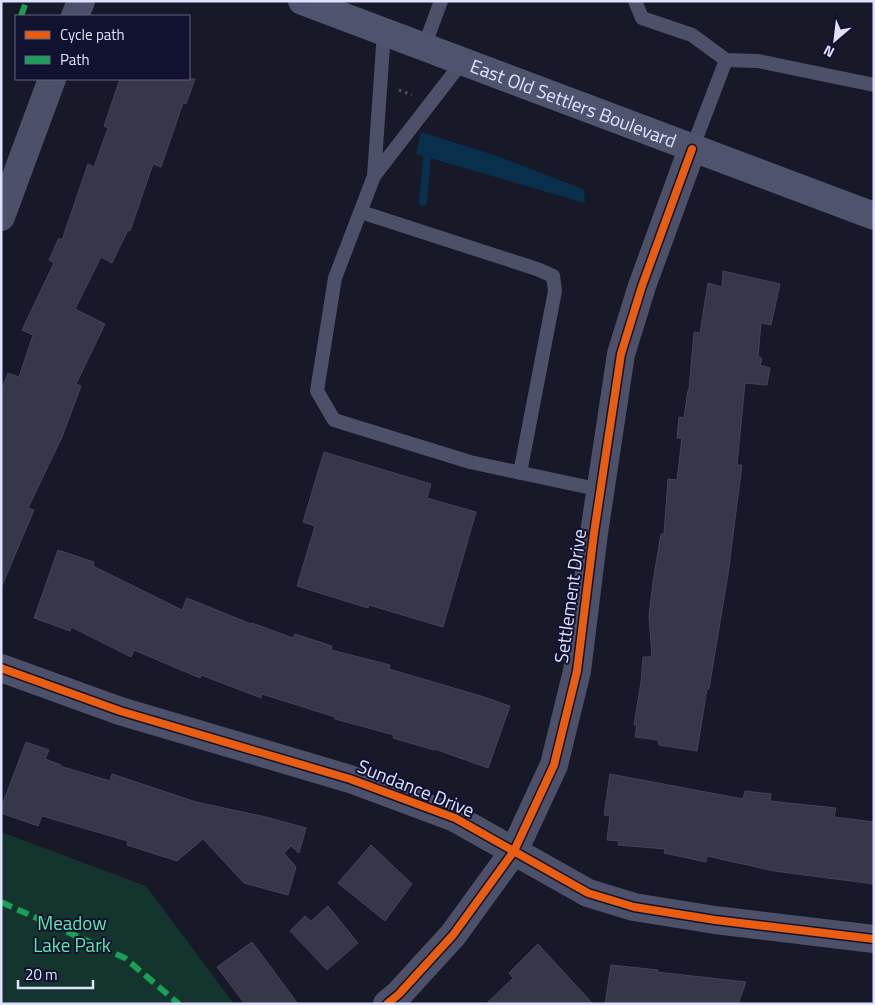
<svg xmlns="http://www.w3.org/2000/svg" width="875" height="1005" viewBox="0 0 875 1005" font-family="'Titillium Web',sans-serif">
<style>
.green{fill:#14352e}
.water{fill:#08304c}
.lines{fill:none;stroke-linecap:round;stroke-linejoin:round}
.stream{stroke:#08304c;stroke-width:8}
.building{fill:#363749;stroke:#42445b}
.path{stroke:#42545f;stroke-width:3;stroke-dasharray:2.5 4;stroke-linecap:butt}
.service{stroke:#4c5169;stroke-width:14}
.minor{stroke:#4c5169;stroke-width:28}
.tertiary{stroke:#4c5169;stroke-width:28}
.secondary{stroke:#4f546e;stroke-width:28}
.quiet{stroke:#1a9f57;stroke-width:6;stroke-dasharray:12 6;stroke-linecap:butt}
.cycleway-casing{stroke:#10122f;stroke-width:11}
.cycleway{stroke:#e95d12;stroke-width:8}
.labels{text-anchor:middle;stroke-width:4;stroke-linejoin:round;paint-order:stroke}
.street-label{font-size:19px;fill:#dee1ff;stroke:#10122f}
.park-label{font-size:19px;fill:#60e9a8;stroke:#10122f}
</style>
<rect width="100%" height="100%" fill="#171828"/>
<path class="green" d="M1 832 146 886 234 1004H1Z"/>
<path class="water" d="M421 132 494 155 575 186 584 190 585 203 416 154Z"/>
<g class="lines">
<path class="stream" d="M423 202 427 157"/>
</g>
<path class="building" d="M120 79H195L186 104 183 103 161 167 153 164 130 231 128 230 112 263 101 257 75 309 105 324 76 384 81 386 62 437 28 508 34 510 1 588V391L8 373 19 377 33 335 22 330 54 263 49 260 59 238 62 240 88 164 94 167 108 128 104 126Z
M723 271 780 284 771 325 761 323 758 356 762 359 760 365 770 368 767 385 745 383 737 465H742L728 574 709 689H707L697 751 659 745 658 740 635 737 637 725H634L641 682 643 657H652L649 616 653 582 661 534H664L668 479 677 480 682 438H677L679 417 684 418 688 390H689L694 332 700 333 708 283 722 287Z
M324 452 431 484 427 498 476 512 443 627 369 605 368 608 297 586 315 526 303 522Z
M58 550 94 562 93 566 182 610 187 598 251 624 252 623 293 638 295 634 332 646 331 650 390 665 389 669 481 696 510 706 488 768 435 749 434 750 393 738 394 735 335 719V717L262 694 261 698 201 675 200 678 134 650 131 657 71 627 70 631 34 618Z
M26 742 49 750 45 759 61 765 60 766 110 781 112 774 196 802 266 817 306 828 299 853 291 846 284 853 296 867 288 895 244 883 203 839 177 861 127 845 128 841 42 816 38 826 1 813V808Z
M610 774 743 799 745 791 771 794 770 801 836 808 834 817 874 822V884L774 871 707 856 706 862 664 853 665 849 618 845 619 841 607 840 610 816 604 815Z
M371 845 412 884 385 921 338 883Z
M328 906 358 943 327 970 290 931 305 916 311 921Z
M252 942 270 966 298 1004H245L217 967Z
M538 944 593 1004H486L513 978 509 973Z
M611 965 658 970 657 972 746 982 738 1004H605Z"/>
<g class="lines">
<path class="path" d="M399 90 412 95"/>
<path class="service" d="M635 1 642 18 692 35 726 60
M424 47 441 1
M463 61 374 176 335 278 317 391 334 420 470 462 601 490
M692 149 726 60 758 61 874 85
M374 176 384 32
M361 212 537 269 553 276 555 291 520 473"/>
<path class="minor" d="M75 16 81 1
M1 217 52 79
M1 668 120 711 350 779 455 818 588 893 634 907 715 920 874 939"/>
<path class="tertiary" d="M387 1004 399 994 453 935 514 851 554 765 577 671 594 533 621 354 642 286 692 149"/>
<path class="secondary" id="s1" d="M302 1 874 216"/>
<path class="quiet" d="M21 16 26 2 25 1
M1 902 125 958 179 1004"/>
<defs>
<path id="cycleway" d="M1 668 120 711 350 779 455 818 588 893 634 907 715 920 874 939
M387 1004 399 994 453 935 514 851 554 765 577 671 594 533 621 354 642 286 692 149"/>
</defs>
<use href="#cycleway" class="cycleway-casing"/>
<use href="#cycleway" class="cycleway"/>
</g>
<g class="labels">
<g class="street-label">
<text dy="7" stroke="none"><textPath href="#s1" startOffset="290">East Old Settlers Boulevard</textPath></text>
<text transform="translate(570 596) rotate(-82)" y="7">Settlement Drive</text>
<text transform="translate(416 788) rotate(22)" y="7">Sundance Drive</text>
</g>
<g class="park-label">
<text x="72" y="930">Meadow<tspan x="72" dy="22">Lake Park</tspan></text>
</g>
</g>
<rect width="875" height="1005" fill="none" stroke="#dee1ff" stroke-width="5"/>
<rect x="15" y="15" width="175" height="65" fill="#10122f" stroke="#626582"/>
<rect x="25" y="31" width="25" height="8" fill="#e95d12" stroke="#626582"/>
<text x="60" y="40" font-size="15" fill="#dee1ff">Cycle path</text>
<rect x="25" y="56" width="25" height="8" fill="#1a9f57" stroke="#626582"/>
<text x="60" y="65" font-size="15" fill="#dee1ff">Path</text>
<g transform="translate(835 40) rotate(208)" stroke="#10122f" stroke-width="4" paint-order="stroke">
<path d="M0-4L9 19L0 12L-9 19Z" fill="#dee1ff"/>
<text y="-8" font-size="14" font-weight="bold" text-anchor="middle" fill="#dee1ff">N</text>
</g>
<path d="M18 980v8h75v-8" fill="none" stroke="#dee1ff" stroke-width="2.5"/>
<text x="25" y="980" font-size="15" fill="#dee1ff" stroke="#10122f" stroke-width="4" paint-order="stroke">20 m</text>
</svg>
